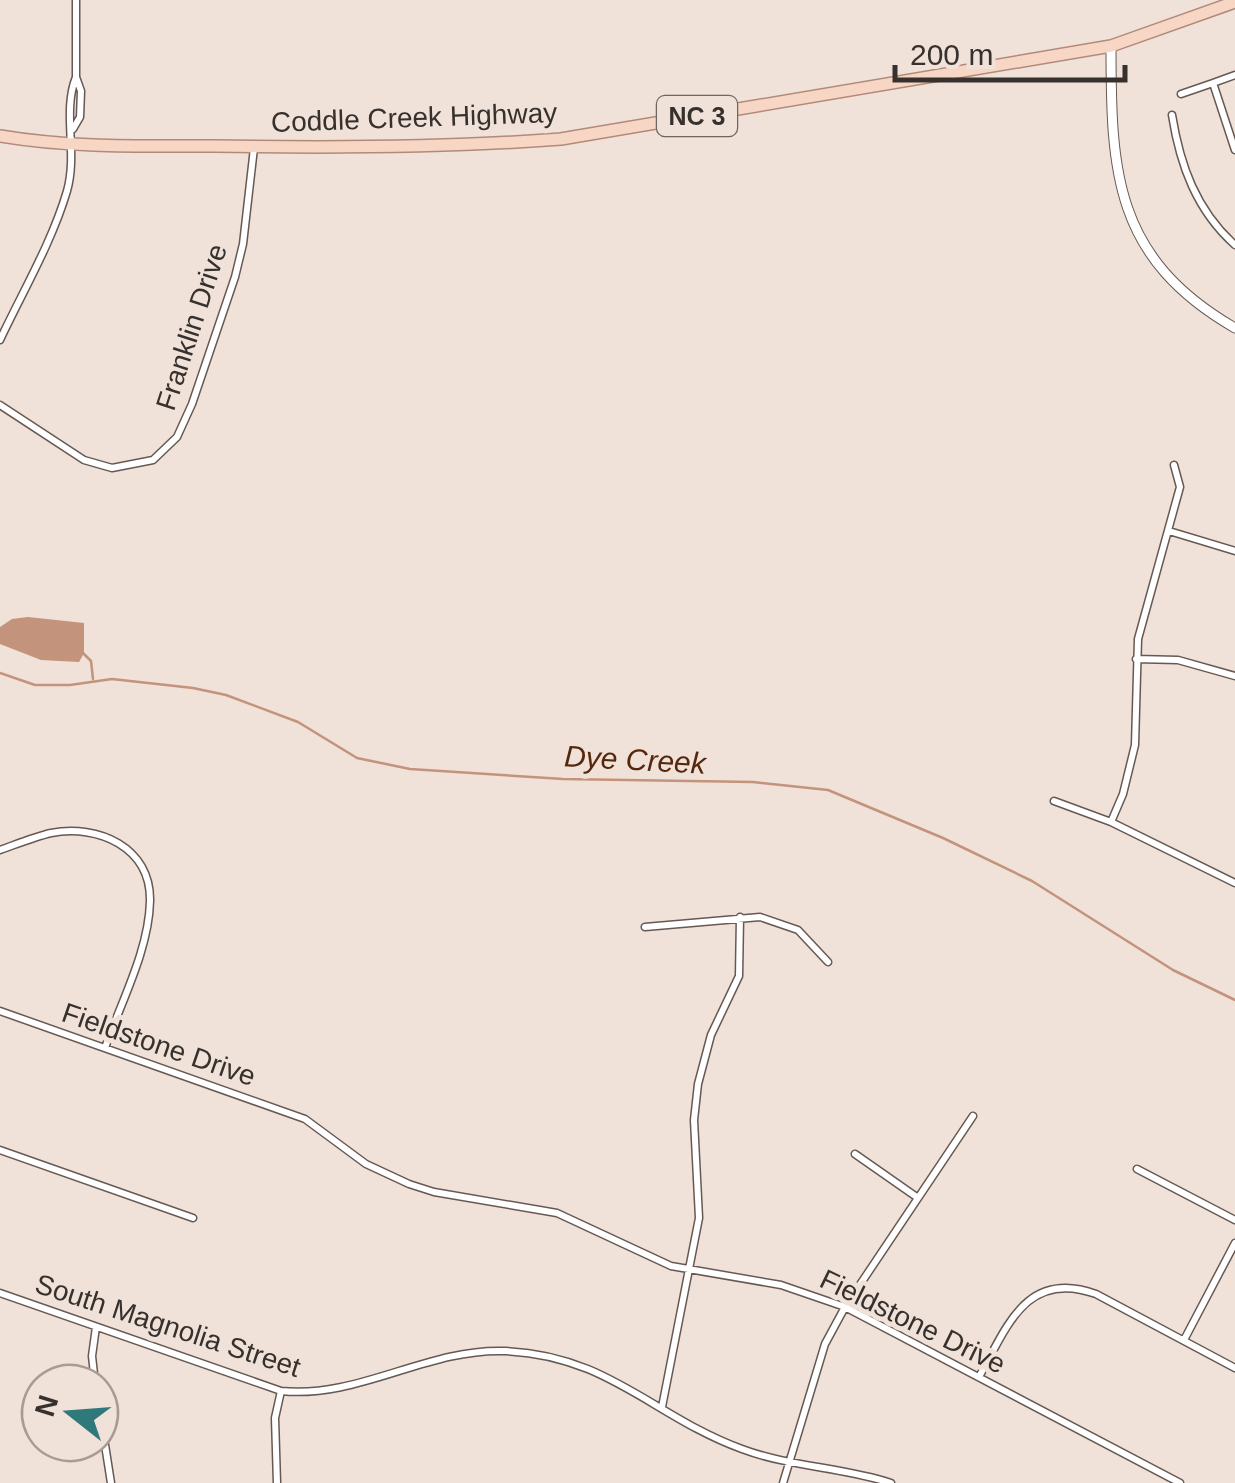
<svg xmlns="http://www.w3.org/2000/svg" width="1235" height="1483" viewBox="0 0 1235 1483" font-family="Helvetica,sans-serif">
<style>
.water{fill:#c3937b}
.lines{fill:none;stroke-linecap:round;stroke-linejoin:round}
.stream{stroke:#c3937b;stroke-width:2.5}
.minor-casing{stroke:#665953;stroke-width:9}
.tertiary-casing{stroke:#665953;stroke-width:11}
.primary-casing{stroke:#b18b77;stroke-width:14}
.minor{stroke:#fff;stroke-width:6}
.tertiary{stroke:#fff;stroke-width:9}
.primary{stroke:#f8d6c5;stroke-width:11}
.labels{text-anchor:middle;stroke-width:10;stroke-linejoin:round;paint-order:stroke}
.shield{fill:#f0e1d9;stroke:#6e6661;stroke-width:2.5}
.shield-label{font-size:25px;font-weight:bold;fill:#37312e}
.street-label{font-size:28px;fill:#37312e;stroke:#f0e1d9}
.water-label{font-size:30px;font-style:italic;fill:#55270c;stroke:#f0e1d9}
</style>
<rect width="100%" height="100%" fill="#f0e1d9"/>
<path class="water" d="M28 617 84 623V653L79 662 41 660 0 644V627L12 619Z"/>
<g class="lines">
<path class="stream" d="M82 652 91 661 93 679
M0 673 35 685H70L112 679 193 688 226 695 298 722 357 758 410 769 563 779 753 782 828 790 943 838 1032 881 1173 970 1235 1000"/>
<defs>
<path id="minor" d="M1213 83 1235 75
M1181 94 1213 83 1235 150
M1172 115C1180 165 1196 210 1235 245
M73 129 80 117 81 91 76 77V0
M0 340C23 291 52 242 67 191 78 152 62 112 76 77
M0 405 84 460 112 468 153 460 177 437 192 404 235 277 243 244 254 148
M1169 531 1235 551
M1136 659 1178 660 1235 676
M1054 801 1111 822 1235 883
M1111 822 1123 794 1135 745 1138 639 1180 487 1174 465
M0 850C17 844 34 837 51 833 98 824 151 847 150 901 149 950 121 1002 105 1048
M645 927 760 917 798 930 828 962
M0 1011 305 1119 366 1164 409 1184 434 1192 557 1213 671 1266 781 1285 845 1307 1180 1483
M0 1150 193 1218
M855 1154 918 1198
M1137 1169 1235 1220
M0 1293 281 1391C359 1399 427 1348 505 1351 608 1355 654 1417 742 1449 790 1467 842 1467 891 1483
M1184 1340 1235 1243
M979 1377C1007 1327 1026 1269 1096 1294L1235 1368
M95 1383 92 1356 96 1327
M662 1407 699 1218 694 1120 698 1084 711 1035 739 976 740 917
M100 1413 111 1483
M277 1483 275 1418 281 1391
M783 1483 825 1344 845 1307 973 1116"/>
<path id="tertiary" d="M1111 46C1111 172 1114 258 1235 328"/>
<path id="primary" d="M0 136C71 148 143 146 215 146 330 148 446 148 561 139L1111 46 1235 2"/>
</defs>
<use href="#minor" class="minor-casing"/>
<use href="#tertiary" class="tertiary-casing"/>
<use href="#primary" class="primary-casing"/>
<use href="#minor" class="minor"/>
<use href="#tertiary" class="tertiary"/>
<use href="#primary" class="primary"/>
</g>
<g class="labels">
<rect class="shield" x="657" y="96" width="80" height="40" rx="8"/>
<g class="shield-label">
<text x="697" y="125">NC 3</text>
</g>
<g class="street-label">
<text transform="translate(414 117) rotate(-2)" y="10">Coddle Creek Highway</text>
<text transform="translate(191 327) rotate(-72)" y="10">Franklin Drive</text>
<text transform="translate(159 1044) rotate(19)" y="10">Fieldstone Drive</text>
<text transform="translate(913 1321) rotate(26)" y="10">Fieldstone Drive</text>
<text transform="translate(168 1325) rotate(18)" y="10">South Magnolia Street</text>
</g>
<g class="water-label">
<text transform="translate(635 760) rotate(3)" y="10">Dye Creek</text>
</g>
</g>
<g transform="translate(70 1413) rotate(287)"><circle r="48" fill="#f0e1d9" stroke="#a69b95" stroke-width="2.5"/>
<path d="M0-8L18 38L0 25L-18 38Z" fill="#2f797b"/>
<text y="-15" font-size="28" font-weight="bold" text-anchor="middle" fill="#37312e">N</text>
</g>
<path d="M895 65v15h230v-15" fill="none" stroke="#37312e" stroke-width="5"/>
<text x="910" y="65" font-size="30" fill="#37312e" stroke="#f0e1d9" stroke-width="8" paint-order="stroke">200 m</text>
</svg>
